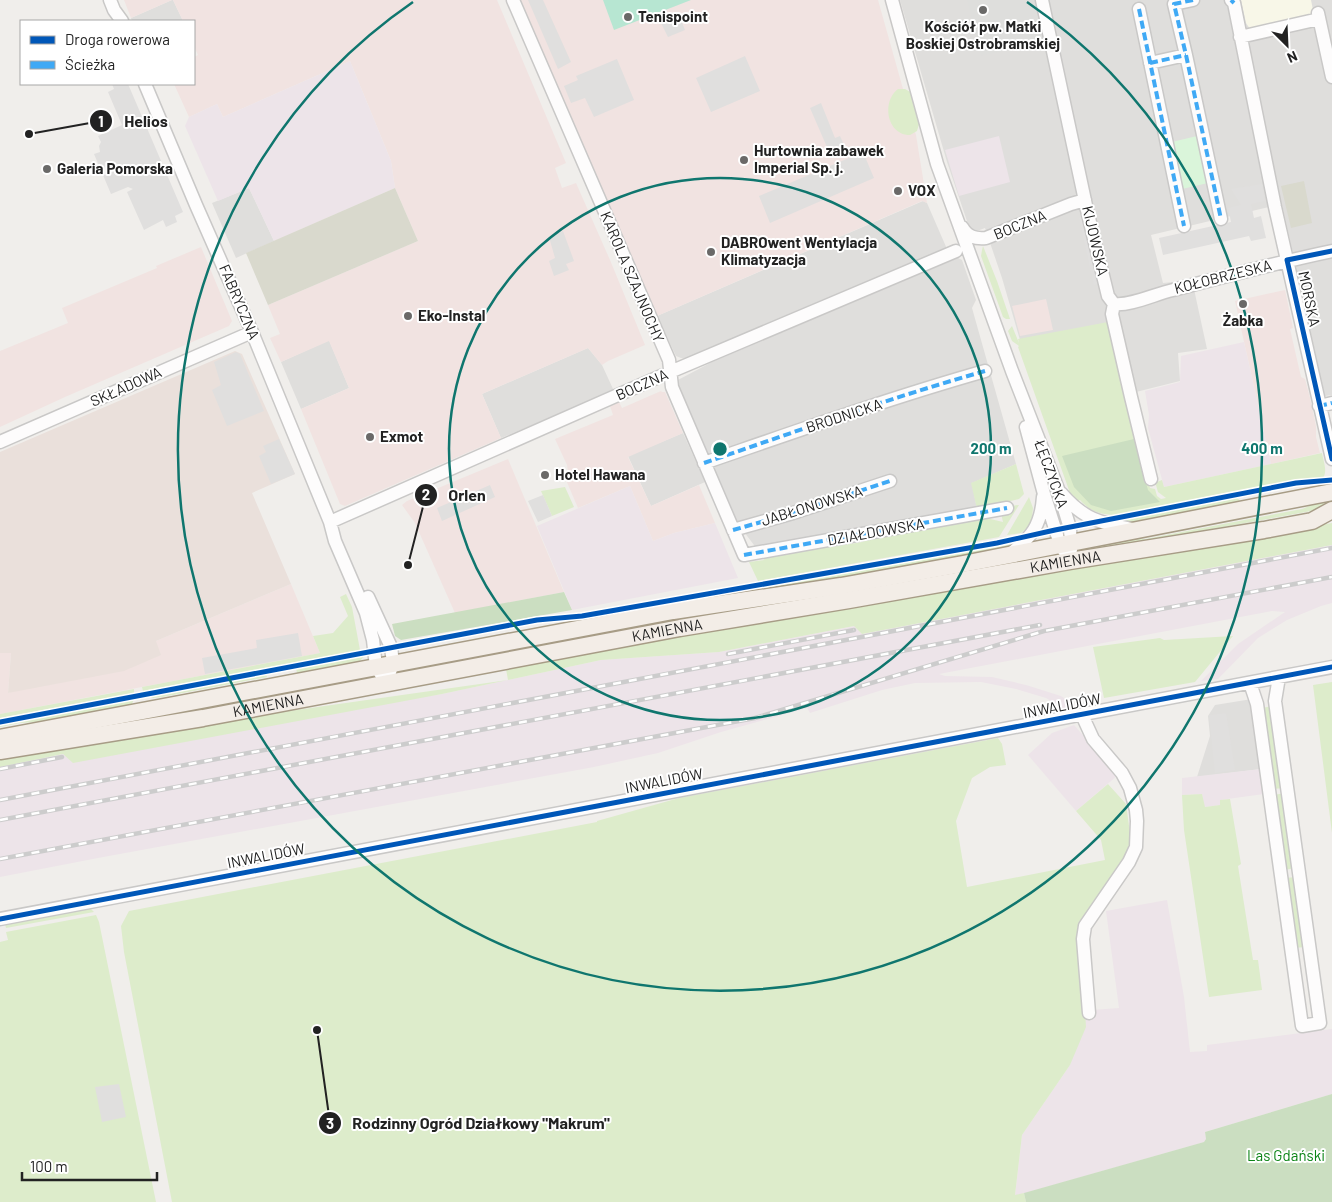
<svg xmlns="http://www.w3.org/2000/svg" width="1332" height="1202" viewBox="0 0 1332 1202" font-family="Barlow,sans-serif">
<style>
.residential{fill:#dfdedc}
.commercial{fill:#f1e3e1}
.industrial{fill:#ede4e9}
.education{fill:#f8f7e8}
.religious{fill:#dededc}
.military{fill:#eae0db}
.construction{fill:#d9d9cd}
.grass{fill:#ddeccb}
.forest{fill:#cbdec1}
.park{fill:#daf5da}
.pitch{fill:#b7e6d2}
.parking{fill:#e0dfde}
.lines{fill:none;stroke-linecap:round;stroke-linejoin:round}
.minor-casing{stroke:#c9c8c7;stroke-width:15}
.major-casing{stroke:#a79c86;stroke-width:19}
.minor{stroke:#fdfcfc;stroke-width:12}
.major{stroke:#f3ede7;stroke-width:16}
.rail-casing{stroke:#ccc;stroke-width:4.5}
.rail{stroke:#fff;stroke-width:2.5;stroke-dasharray:8;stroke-linecap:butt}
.quiet{stroke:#3fa9f5;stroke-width:4;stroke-dasharray:8 4;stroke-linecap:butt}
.cycleway-casing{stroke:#fff;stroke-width:8}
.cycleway{stroke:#0057b8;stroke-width:5}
.ring{fill:none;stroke:#0f766e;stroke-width:2.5}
.poi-dot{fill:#6a6968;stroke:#fff;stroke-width:2}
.labels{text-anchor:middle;stroke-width:4;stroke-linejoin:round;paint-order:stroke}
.poi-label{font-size:15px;font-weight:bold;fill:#222;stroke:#fff;text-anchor:start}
.street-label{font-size:15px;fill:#222;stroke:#fff}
.park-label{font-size:15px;fill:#0c8416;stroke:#fff}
.centre{fill:#0f766e;stroke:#fff;stroke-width:2.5}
.ring-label{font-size:15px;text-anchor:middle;font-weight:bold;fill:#0f766e;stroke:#fff;stroke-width:4;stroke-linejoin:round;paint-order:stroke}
.leader{fill:none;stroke:#222;stroke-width:2}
.callout-dot{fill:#222;stroke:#fff;stroke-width:2}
.mark-label{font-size:15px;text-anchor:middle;font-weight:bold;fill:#fff}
.callout-label{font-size:16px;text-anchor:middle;font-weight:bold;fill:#222;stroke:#fff;stroke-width:4;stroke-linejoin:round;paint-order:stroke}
</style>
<rect width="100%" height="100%" fill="#f0eeeb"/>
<path class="residential" d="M172 0H173L183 21H132L131 18Z
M900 0H1332V395L1325 396 1282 204 1151 235 1163 283 1192 280 1207 349 1178 353 1180 381 1136 392 1036 395 1002 278 985 228 977 231 969 227 947 162Z
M249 188 274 241 236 258 212 203Z
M923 201 927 203 947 249 687 359 681 358 676 356 657 316Z
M958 258 962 260 976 300 972 308 1016 464 972 483 977 509 757 549 738 524 676 381 712 362Z
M329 340 349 388 301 409 281 362Z
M588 348 602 365 614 391 501 438 482 394Z
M683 433 705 482 651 506 628 456Z
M1252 699 1261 769 1197 777 1210 736 1208 716 1215 705Z"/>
<path class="commercial" d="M124 0H172L131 18Z
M173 0H497L566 163 555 168 562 188 576 183 610 260 645 345 608 361 602 365 588 348 482 394 501 438 345 506 340 504 301 409 349 388 329 341 281 362 270 338 280 334 268 305 418 241 395 188 391 161 350 61 223 117 217 104 189 117 174 84H194V57L198 55 194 46V21H183Z
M516 0H878L916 135 927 203 922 201 657 316Z
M201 247 232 321 229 326 65 397 0 427V351L68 323 62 308 157 268 156 266Z
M1285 290 1293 328 1290 329 1301 377 1305 379 1310 398 1316 426V437L1320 453 1271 464 1235 301Z
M1046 299 1053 330 1020 336 1012 306Z
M661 391 662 392H665L683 433 628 457 651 506 699 485 715 523 674 533 653 541 630 486 578 508 566 480 569 478 567 465 555 439 613 415 610 406 619 402 622 408Z
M508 459 564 592 455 613 415 523 402 505 407 501Z
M291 584 320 653 0 714V653H11L8 693 156 641Z"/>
<path class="industrial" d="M350 61 391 161 395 188 274 241 249 188 218 201 185 126 189 117 217 104 223 117Z
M999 136 1010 182 959 196 945 150Z
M1244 342 1271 464 1164 487 1148 428 1149 415 1145 391 1180 382 1181 356Z
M630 486 653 541 674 533 715 523 738 578 572 610 537 526Z
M1332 545V603L1321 606 1287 620 1258 638 1218 679 1201 681 1238 644 1285 612 1272 611 939 674 945 676 992 677 1026 685 1061 696 1076 706 1064 709 1046 698 1016 689 981 682 915 683 882 690 810 713 807 708 721 732 658 753 594 767 98 858 0 877V767L63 754 442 694 601 660 719 652 855 626 862 634Z
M1074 725 1118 775 1076 811 1028 755 1052 733Z
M1261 769 1264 794 1220 800 1221 805 1204 807 1202 794 1182 795V778Z
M1167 900 1184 997 1190 1052 1207 1051V1045L1332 1029V1094L1205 1132 1206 1139 1204 1142 1015 1196 1022 1135 1070 1065 1085 1015 1092 1010 1119 1008 1106 911Z"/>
<path class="education" d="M1241 0H1311L1313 10 1310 15 1250 29 1246 23Z"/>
<path class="religious" d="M967 0H1036L1045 41 981 56Z"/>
<path class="military" d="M235 351 242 354 295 474 252 493 291 584 156 641 161 655 124 671 8 693 11 653H0V452Z"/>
<path class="construction" d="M1304 181 1312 223 1291 228 1281 186Z
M395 188 418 241 268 305 246 253Z"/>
<path class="grass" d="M898 89H905L912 93 920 121 917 131 910 135C887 135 881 102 898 89Z
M983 246 997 281 1010 319H1006L1003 317 981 256 982 250Z
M1108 322 1148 482 1150 488 1155 489 1157 496 1161 499 1166 498 1158 492 1156 485 1157 482 1162 480 1164 487 1322 453C1323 460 1328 471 1323 478L1293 480 1114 515C1098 514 1090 511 1080 500L1076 502 1070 493 1018 347 1019 346 1012 341 1008 331 1012 326 1019 343 1018 339Z
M1016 464 1024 494 1019 499 977 509 971 483Z
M565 487 574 507 552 516 541 491Z
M1029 497 1033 508 1032 518 1028 527 1021 533 1007 535Z
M1237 498 1242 502 1139 521 1125 523 1114 522Z
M1332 498V506L1306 512 1090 551 1078 547 1123 538 1145 539 1302 509 1321 501Z
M1019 505 999 537 758 581 749 562 764 560 765 556 828 544 832 547 862 542 866 538 982 517 1003 522 1001 513 1010 506Z
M1332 523V545L862 634 854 626 719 652 601 660 442 694 73 763 63 754 0 767V757L107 737 508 680 506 669 524 662 703 629 861 607 1115 558 1164 554Z
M1022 540 1007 551 583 621 584 618Z
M346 594 352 607 360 650 143 691 142 687 320 653 313 636 333 633 348 616 340 597Z
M1233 636 1195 682 1104 698 1093 647 1160 638 1164 640Z
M365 655 360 661 353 665 297 673 296 668Z
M266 674 267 677 162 697 153 698 147 696Z
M1332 682V833L1313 685Z
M134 689V693L0 718V714Z
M134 699 131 706 64 720 20 723 0 727V724Z
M1273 706 1285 788 1272 789 1261 708Z
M998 738 1002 744 1006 765 990 767 972 778 956 821 967 887 1105 860 1101 840 1076 811 1108 784 1126 804 1131 840 1125 856 1127 857 1080 925 1086 1027 1070 1065 1022 1135 1015 1195 1024 1193 1026 1202H172L124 952 121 926 129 911 597 822V821L679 798Z
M1286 793 1296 868 1284 870 1273 795Z
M1202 794 1205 807 1220 805V800L1230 799 1241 864 1238 866 1253 960H1258L1262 990 1209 997 1184 830 1182 795Z
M1296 877 1305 947 1294 948 1285 878Z
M90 908 94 912 6 928 5 924Z
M96 915 99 922 156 1202H0V942L8 940 6 932Z"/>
<path class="forest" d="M1134 439 1148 490 1160 502 1111 511 1091 505 1074 487 1062 456Z
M564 592 572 610 401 640 395 636 392 624Z
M1332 1094V1202H1026L1024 1193 1204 1142 1206 1139 1205 1132Z"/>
<path class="park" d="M1197 136 1208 183 1182 189 1172 142Z"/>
<path class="pitch" d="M603 0H691L614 30Z"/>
<path class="parking" d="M528 0H543L571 62 558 69Z
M679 15 685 30 668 37 661 23Z
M745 56 760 91 711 112 696 78Z
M617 59 634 100 594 117 585 98 571 103 564 86 578 80 576 76Z
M112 84H128L183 212 175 216 177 222 166 227 163 220 144 230 127 192 133 189 128 187 111 194 94 154 100 152 99 146 101 142 98 136 122 125 108 92 114 89Z
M821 103 835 138 840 136 845 147 830 154 810 108Z
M863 152 874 178 770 223 759 196Z
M1262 184 1265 201 1251 204 1254 218 1261 216 1266 238 1251 241 1249 236 1163 255 1159 238 1231 222 1228 208 1241 205 1231 189Z
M1085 216 1100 283 1094 285 1079 218Z
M563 231 574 261 566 264 569 270 554 276 549 261 555 258 549 237Z
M236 352 240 354 264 411 227 426 212 390 221 385 214 362Z
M279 439 295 474 271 484 259 456 266 452 263 446Z
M490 485 495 497 442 521 437 508Z
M543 495 552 516 538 522 528 501Z
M298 633 302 656 205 674 202 658 257 648 256 640Z
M1226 713 1235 770 1215 773 1209 715Z
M119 1084 126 1117 102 1122 95 1087Z"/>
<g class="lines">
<defs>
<path id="minor" d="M110 0 114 10 122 21
M513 0 669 360 672 387 744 555 1007 508
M892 0 937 164 1012 371 1058 489 1070 528 1071 550
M1042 0 1087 210 1108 296 1114 304 1112 314 1131 397 1151 479
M1193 0 1174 4 1186 55 1221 219
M1231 0 1234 3 1275 207 1332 459
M1139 9 1184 226
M1318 13 1332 77
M1240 37 1319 19
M1150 63 1186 55
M145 84 196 205 252 332 330 522 335 541 366 613 373 640 376 667 387 683
M962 227C968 237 975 239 986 238L1071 204 1085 200
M1114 304C1131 306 1155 294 1173 290 1226 276 1279 262 1332 251
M1319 406 1332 403
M1026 427 1044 494 1058 538 1064 551
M0 442 252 332
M704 463C797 431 890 398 985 371
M1061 493C1083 519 1100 523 1132 529
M330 522 670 372 956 251
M733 530 793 513 890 481
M1010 554C1032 537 1041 525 1043 497
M368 597 391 647 393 663 390 672
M1250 683 1257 704 1302 1026 1320 1023 1275 701 1279 677
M1082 715 1093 739 1122 773 1130 788 1136 810 1137 821 1136 847 1129 862 1085 926 1083 939 1089 1013
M0 919 1332 667"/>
<g id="major">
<path d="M0 738 673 611 841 586 963 564 1332 492"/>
<path id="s1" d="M0 751 203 718 680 628 849 600 1070 561 1264 530 1312 521 1332 510"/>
</g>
</defs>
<use href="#minor" class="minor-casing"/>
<use href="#major" class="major-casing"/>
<use href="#minor" class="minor"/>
<use href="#major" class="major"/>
<defs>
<path id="rail" d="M728 654 854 630
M0 769 62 757
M0 800 1332 548
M0 820 1040 625
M0 859 755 718 1044 631 1332 577"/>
</defs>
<use href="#rail" class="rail-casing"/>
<use href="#rail" class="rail"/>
<path class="quiet" d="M1193 0 1174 4 1186 55 1221 219
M1231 0 1234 3
M1139 9 1184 226
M1150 63 1186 55
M1319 406 1332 403
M704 463C797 431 890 398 985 371
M733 530 793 513 890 481
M744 555 1007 508"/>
<defs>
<path id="cycleway" d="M1332 251 1287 260 1332 459
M0 722 537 620 582 616 997 543 1055 530 1296 483 1332 480
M0 919 1332 667"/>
</defs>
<use href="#cycleway" class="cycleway-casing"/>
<use href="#cycleway" class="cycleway"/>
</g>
<g class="ring">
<circle cx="720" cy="449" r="271"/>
<path d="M1027 2A542 542 0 1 1 413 2"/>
</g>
<g class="poi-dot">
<circle cx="983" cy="10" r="5"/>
<circle cx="628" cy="17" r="5"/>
<circle cx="744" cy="160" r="5"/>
<circle cx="47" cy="169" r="5"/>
<circle cx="898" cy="191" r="5"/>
<circle cx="711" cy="252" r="5"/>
<circle cx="1243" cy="304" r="5"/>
<circle cx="408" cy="316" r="5"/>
<circle cx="370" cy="437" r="5"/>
<circle cx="545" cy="475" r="5"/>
</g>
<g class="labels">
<g class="poi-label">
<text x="638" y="22">Tenispoint</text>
<text x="983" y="32" text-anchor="middle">Kościół pw. Matki<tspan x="983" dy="17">Boskiej Ostrobramskiej</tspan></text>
<text x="754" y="156">Hurtownia zabawek<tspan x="754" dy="17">Imperial Sp. j.</tspan></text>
<text x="57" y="174">Galeria Pomorska</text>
<text x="908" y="196">VOX</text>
<text x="721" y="248">DABROwent Wentylacja<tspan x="721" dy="17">Klimatyzacja</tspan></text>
<text x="418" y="321">Eko-Instal</text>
<text x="1243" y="326" text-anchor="middle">Żabka</text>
<text x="380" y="442">Exmot</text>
<text x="555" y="480">Hotel Hawana</text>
</g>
<g class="street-label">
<text transform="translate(1020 225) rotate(-22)" y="5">BOCZNA</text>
<text transform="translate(1095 241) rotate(77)" y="5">KIJOWSKA</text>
<text transform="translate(632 277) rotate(67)" y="5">KAROLA SZAJNOCHY</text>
<text transform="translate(1223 277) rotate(-14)" y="5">KOŁOBRZESKA</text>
<text transform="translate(1309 299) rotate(78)" y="5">MORSKA</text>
<text transform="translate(239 302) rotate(67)" y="5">FABRYCZNA</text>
<text transform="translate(642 385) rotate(-24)" y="5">BOCZNA</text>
<text transform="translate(126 387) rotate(-24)" y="5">SKŁADOWA</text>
<text transform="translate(844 416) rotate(-18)" y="5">BRODNICKA</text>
<text transform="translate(1051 474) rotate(70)" y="5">ŁĘCZYCKA</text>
<text transform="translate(812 506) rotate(-17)" y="5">JABŁONOWSKA</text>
<text transform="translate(876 532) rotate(-10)" y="5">DZIAŁDOWSKA</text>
<text dy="5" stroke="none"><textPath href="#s1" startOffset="1082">KAMIENNA</textPath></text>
<text dy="5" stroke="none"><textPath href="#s1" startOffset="678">KAMIENNA</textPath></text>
<text dy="5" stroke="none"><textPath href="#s1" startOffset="272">KAMIENNA</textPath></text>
<text transform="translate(1062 706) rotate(-11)" y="5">INWALIDÓW</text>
<text transform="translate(664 781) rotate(-11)" y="5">INWALIDÓW</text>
<text transform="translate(266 856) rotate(-11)" y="5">INWALIDÓW</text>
</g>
<g class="park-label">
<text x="1286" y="1161">Las Gdański</text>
</g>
</g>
<circle cx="720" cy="449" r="8" class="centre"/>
<g class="ring-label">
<text x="991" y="454">200 m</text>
<text x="1262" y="454">400 m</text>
</g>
<path class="leader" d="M29 134L101 121M408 565L426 495M317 1030L330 1123"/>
<g class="callout-dot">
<circle cx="29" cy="134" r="5"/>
<circle cx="408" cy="565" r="5"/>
<circle cx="317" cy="1030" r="5"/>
<circle cx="101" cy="121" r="12"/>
<circle cx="426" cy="495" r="12"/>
<circle cx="330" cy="1123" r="12"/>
</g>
<g class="mark-label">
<text x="101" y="127">1</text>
<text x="426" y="500">2</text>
<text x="330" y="1129">3</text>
</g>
<g class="callout-label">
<text x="146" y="127">Helios</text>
<text x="467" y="501">Orlen</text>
<text x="481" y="1129">Rodzinny Ogród Działkowy "Makrum"</text>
</g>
<rect x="20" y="20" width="175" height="65" fill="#ffffff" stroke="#a7a7a7"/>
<rect x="30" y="36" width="25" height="8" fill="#0057b8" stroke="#a7a7a7"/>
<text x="65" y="45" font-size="15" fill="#222222">Droga rowerowa</text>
<rect x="30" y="61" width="25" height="8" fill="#3fa9f5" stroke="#a7a7a7"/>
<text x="65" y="70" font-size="15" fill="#222222">Ścieżka</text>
<g transform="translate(1287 45) rotate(156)" stroke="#ffffff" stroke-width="4" paint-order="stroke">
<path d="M0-4L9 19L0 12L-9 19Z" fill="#222222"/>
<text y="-8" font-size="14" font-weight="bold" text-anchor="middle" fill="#222222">N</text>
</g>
<path d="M22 1172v8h135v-8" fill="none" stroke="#222222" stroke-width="2.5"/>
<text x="30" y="1172" font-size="15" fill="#222222" stroke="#ffffff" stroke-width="4" paint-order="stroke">100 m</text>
</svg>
